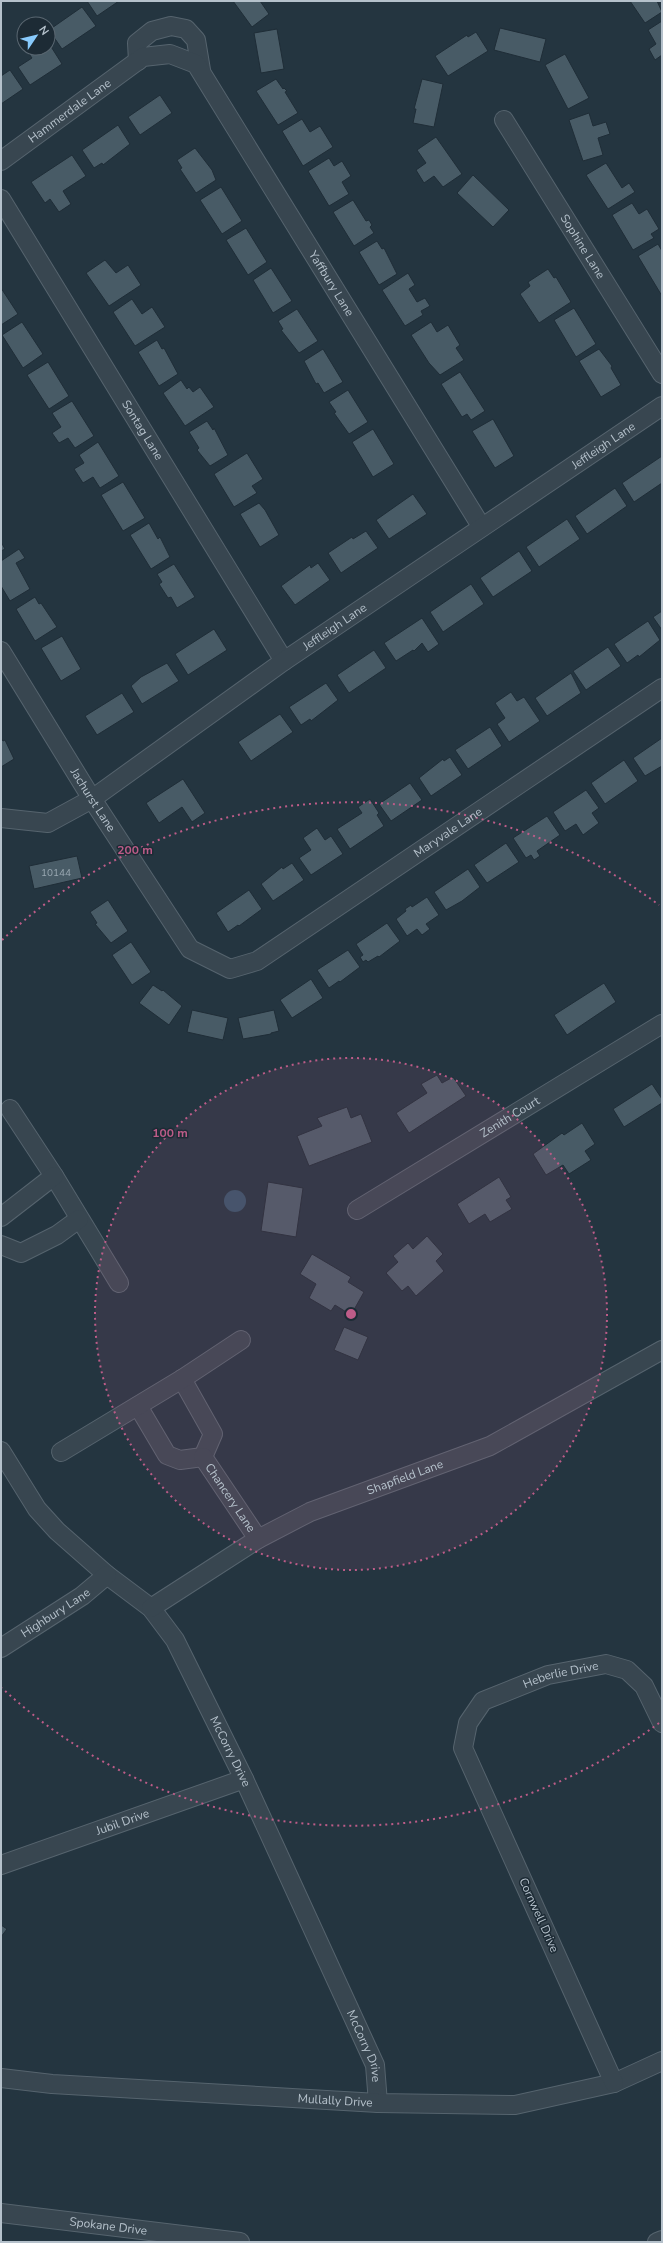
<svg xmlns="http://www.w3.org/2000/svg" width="663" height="2243" viewBox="0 0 663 2243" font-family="'Nunito Sans',sans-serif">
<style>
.water{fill:#375468}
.building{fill:#485b66;stroke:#1f2d37}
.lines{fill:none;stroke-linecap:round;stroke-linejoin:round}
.minor-casing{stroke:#56646e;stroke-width:20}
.minor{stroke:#384650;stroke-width:18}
.ring{fill:none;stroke:#bd5c88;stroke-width:2;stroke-dasharray:2 4}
.labels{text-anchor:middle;stroke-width:3;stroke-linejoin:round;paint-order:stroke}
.number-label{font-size:10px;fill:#9aa8b2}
.street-label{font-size:12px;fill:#b5c1cb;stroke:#1d2b35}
.centre{fill:#bd5c88;stroke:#1d2b35;stroke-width:2}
.ring-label{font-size:12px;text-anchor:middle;font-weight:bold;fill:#bd5c88;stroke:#1d2b35;stroke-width:3;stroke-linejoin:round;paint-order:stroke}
</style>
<rect width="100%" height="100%" fill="#243540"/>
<path class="water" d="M224 1201a11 11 0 1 1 22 0a11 11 0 1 1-22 0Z"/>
<path class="building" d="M87 1H119L97 16Z
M233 1H260L269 14 252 27Z
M630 1H657L662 12 645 23Z
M82 7 96 26 62 49 49 30Z
M662 21V55L655 60 649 49 656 44 648 30Z
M500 28 546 39 540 62 494 50Z
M277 29 284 69 261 73 254 33Z
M476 32 488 51 448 76 435 56 467 35 468 37Z
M50 45 62 64 30 85 18 67 32 58 25 48H41L43 50Z
M565 54 589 98 568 109 545 65Z
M10 70 23 89 1 104V76Z
M276 79 283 89 284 88 287 91 285 92 298 113 278 125 256 91Z
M422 79 443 84 434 127 413 123 416 109H414Z
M160 95 172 113 140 135 128 117Z
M589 113 593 126 606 122 610 134 598 138 603 155 583 161 569 120Z
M302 119 310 132 320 126 333 147 303 166 282 131Z
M118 125 130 144 103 165 102 163 94 168 82 150Z
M436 137 462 174 443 187 434 176 424 183 416 170 426 163 417 150Z
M195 148 212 170 216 180 196 193 180 169 182 168 177 160Z
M72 155 86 176 63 191 71 204 59 212 50 199 45 203 31 182Z
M329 158 334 166 342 161 351 176 342 182 349 194 329 206 308 171Z
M606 163 622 188 629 183 635 192 608 209 586 175Z
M473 175 509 210 493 227 457 193Z
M221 187 242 221 222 234 200 200Z
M353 200 366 221 369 220 372 225 370 227 374 233 354 246 333 212Z
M632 203 639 214 647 209 659 229 651 234 654 238 633 250 612 215Z
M246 228 267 262 248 275 226 240Z
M377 241 382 249 384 248 397 274 379 285 359 252Z
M658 244 662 251V296L638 256Z
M105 260 116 273 128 265 141 285 109 306 86 273Z
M271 268 292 301 273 313 253 280Z
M548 269 554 278 556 277 571 302 539 323 520 294 530 286 528 282Z
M408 273 415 285 409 289 417 302 425 298 430 306 421 311 423 315 405 326 382 290Z
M1 288 18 314 1 325Z
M132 299 142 314 152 307 165 327 135 346 113 312Z
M574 308 596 344 576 357 554 320Z
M297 309 318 341 299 353 281 330 283 329 278 321Z
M22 322 43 354 23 368 2 335Z
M431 322 437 332 448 325 460 345 456 348 464 360 440 375 429 363 411 335Z
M157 340 162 349 164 348 178 374 159 386 138 352Z
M323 349 343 382 324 393 318 383 316 384 304 361Z
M599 349 612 366 611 368 621 385 601 397 579 361Z
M48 362 69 396 49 409 27 375Z
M460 372 485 411 471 420 467 414 462 417 441 384Z
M181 380 187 389 189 387 193 392 200 387 214 407 185 426 163 393Z
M348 390 368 422 349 434 334 413 336 412 329 402Z
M72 401 94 436 75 448 68 438 59 443 52 433 61 427 52 413Z
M493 419 514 456 495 468 472 431Z
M207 421 213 430 214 428 228 455 210 466 197 450 199 448 189 432Z
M373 429 394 464 373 477 352 442Z
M98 442 119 476 100 488 93 477 83 483 74 469 84 463 79 455Z
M247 453 263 479 252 486 257 493 234 507 214 474Z
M662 456V483L634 502 622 483Z
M123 482 145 518 123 531 101 495Z
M615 488 627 506 587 534 575 516Z
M413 494 427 514 389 539 376 520Z
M259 503 265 510 279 535 260 547 240 514Z
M567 519 580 539 539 567 526 547Z
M149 523 158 539 160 537 170 557 151 569 130 535Z
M366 531 378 548 341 573 328 553 352 537 353 539Z
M1 542 5 549 1 551Z
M19 549 25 558 16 563 30 589 10 601 1 586V561Z
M519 551 532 571 493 597 480 578Z
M318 563 330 580 295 605 281 586 310 565 311 568Z
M174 564 195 597 177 608 171 597 168 598 159 584 162 582 157 574Z
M471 584 484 604 443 632 430 612Z
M35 597 39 604 41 603 57 627 35 641 16 609Z
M662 611V630L653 617Z
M422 618 439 644 428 652 422 643 414 651 413 650 396 661 384 643Z
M648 621 660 640 639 657 638 655 627 663 614 644Z
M214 629 227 650 188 675 175 654Z
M62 636 81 669 61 681 41 648Z
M608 647 621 666 586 690 573 671Z
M374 650 386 668 349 693 337 675Z
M167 663 179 681 142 704 131 686 141 677Z
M571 673 581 693 547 716 535 698Z
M326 683 338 700 311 721 310 719 301 725 289 707Z
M511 692 517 701 524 697 540 721 509 742 497 724 505 718 495 703Z
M122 693 134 712 97 735 85 716Z
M280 714 293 732 251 761 238 742Z
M490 727 502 746 468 769 455 750Z
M1 738 3 741 5 740 14 759 1 767Z
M662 738V766L645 776 633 758Z
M450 757 462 775 431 796 419 778 443 759 444 761Z
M624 760 638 781 605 804 591 783Z
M183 779 205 813 192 822 182 807 159 823 146 803Z
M410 783 422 800 391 821 379 804Z
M586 790 599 808 592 813 599 823 583 835 576 824 565 831 553 812Z
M370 799 379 813 377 815 384 826 350 849 337 829 362 813 358 807Z
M547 816 560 835 537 851 540 856 534 860 531 855 526 858 513 838Z
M317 828 325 840 331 836 343 854 311 875 299 858 311 850 303 838Z
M506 843 519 862 487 883 474 865Z
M77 856 82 878 34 889 29 866Z
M292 863 304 880 273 901 261 884 282 867 283 869Z
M468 869 480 887 462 901 446 910 434 892Z
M249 890 262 909 239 926 238 925 228 932 216 913Z
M427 897 439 915 426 924 430 929 422 935 417 929 407 936 396 919 406 911 405 909 411 905 412 907Z
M108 900 128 931 111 943 95 924 97 923 90 912Z
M387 923 400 941 379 957 378 956 368 962 366 960 363 962 360 957 363 955 356 944Z
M131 942 151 972 132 985 112 955Z
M348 950 360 967 340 982 339 981 329 988 317 970Z
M311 979 323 998 292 1018 280 1000Z
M604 983 616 1002 567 1035 554 1015Z
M153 985 162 991 163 990 182 1006 169 1025 139 1003Z
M192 1010 228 1018 223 1040 187 1032Z
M274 1010 279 1031 271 1033V1034L243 1039 238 1018Z
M437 1075 442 1083 453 1077 466 1096 409 1133 396 1113 427 1093 421 1084Z
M652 1084 662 1099V1103L624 1127 613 1109Z
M347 1107 351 1118 361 1114 372 1142 309 1166 297 1136 322 1126 317 1118Z
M582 1123 595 1144 585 1151 591 1160 569 1174 563 1165 546 1175 533 1154 562 1133 564 1135Z
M499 1177 511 1197 506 1200 512 1209 490 1222 485 1214 469 1224 457 1204Z
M268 1182 303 1188 296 1237 261 1231Z
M427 1236 443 1254 436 1261 444 1271 416 1296 408 1286 402 1291 386 1273 398 1262 393 1256 408 1243 413 1249Z
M312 1254 351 1277 348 1282 364 1292 351 1315 335 1305 331 1311 309 1298 316 1284 300 1274Z
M344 1327 368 1337 358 1360 334 1350Z
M1 1925 7 1929 1 1937Z"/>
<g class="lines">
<defs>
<g id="minor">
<path d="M138 61 137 43 152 31 171 26 186 29 196 40 201 70"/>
<path id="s1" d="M504 120 662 374"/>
<path id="s2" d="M1 161 143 57 170 54 196 64 481 526"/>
<path id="s3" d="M1 199 284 661"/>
<path id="s4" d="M1 651 92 799 190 949 230 969 257 961 662 688"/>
<path id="s5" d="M1 818 48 823 92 799 284 661 662 406"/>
<path d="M10 1109 54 1176 119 1283"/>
<path id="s6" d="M357 1210 662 1024"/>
<path d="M1 1217 54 1176"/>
<path d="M1 1245 21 1253 57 1235 79 1219"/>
<path d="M182 1379 213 1434 203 1457"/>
<path d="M138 1406 167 1455 180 1460 203 1457"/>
<path id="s7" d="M1 1451 37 1509 57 1531 107 1575 151 1608 175 1640 244 1779 375 2065 378 2103"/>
<path d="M61 1452 182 1379 241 1340"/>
<path id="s8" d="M203 1457 258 1539"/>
<path id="s9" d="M151 1608 258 1539 310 1512 490 1446 662 1350"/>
<path id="s10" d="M1 1648 82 1596 107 1575"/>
<path id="s11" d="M1 1865 244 1779"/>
<path id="s12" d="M1 2078 52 2084 378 2103 515 2105 614 2083 662 2061"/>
<path id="s13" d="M614 2083 463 1748 468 1723 483 1701 548 1675 606 1664 627 1670 644 1686 662 1723"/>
<path id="s14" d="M1 2213 240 2242"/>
<path d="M657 2242 662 2240"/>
</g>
</defs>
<use href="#minor" class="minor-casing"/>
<use href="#minor" class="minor"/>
</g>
<circle cx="351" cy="1314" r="256" fill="#bd5c88" fill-opacity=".12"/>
<g class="ring">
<circle cx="351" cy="1314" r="256"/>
<path d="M659 1723A512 512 0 0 1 2 1688M2 940A512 512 0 0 1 659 905"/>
</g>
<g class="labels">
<g class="number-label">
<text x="56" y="876">10144</text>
</g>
<g class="street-label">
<text dy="4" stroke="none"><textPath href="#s2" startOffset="85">Hammerdale Lane</textPath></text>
<text dy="4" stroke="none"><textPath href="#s1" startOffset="149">Sophine Lane</textPath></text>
<text dy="4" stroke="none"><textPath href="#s2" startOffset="489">Yaffbury Lane</textPath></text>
<text dy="4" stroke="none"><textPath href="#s3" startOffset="271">Sontag Lane</textPath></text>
<text dy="4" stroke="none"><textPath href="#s5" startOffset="719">Jeffleigh Lane</textPath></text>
<text dy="4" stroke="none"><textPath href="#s5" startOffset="395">Jeffleigh Lane</textPath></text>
<text dy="4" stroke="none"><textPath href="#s4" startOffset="175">Jachurst Lane</textPath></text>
<text dy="4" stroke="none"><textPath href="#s4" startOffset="656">Maryvale Lane</textPath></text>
<text dy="4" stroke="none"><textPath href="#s6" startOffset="179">Zenith Court</textPath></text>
<text dy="4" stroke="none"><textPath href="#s9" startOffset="287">Shapfield Lane</textPath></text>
<text dy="4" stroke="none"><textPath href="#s8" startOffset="49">Chancery Lane</textPath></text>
<text dy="4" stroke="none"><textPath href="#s10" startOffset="65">Highbury Lane</textPath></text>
<text dy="4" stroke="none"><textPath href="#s13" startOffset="502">Heberlie Drive</textPath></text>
<text dy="4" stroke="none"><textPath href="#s7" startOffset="384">McCorry Drive</textPath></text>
<text dy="4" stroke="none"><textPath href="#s11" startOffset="129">Jubil Drive</textPath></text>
<text transform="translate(539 1915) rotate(66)" y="4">Cornwell Drive</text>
<text dy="4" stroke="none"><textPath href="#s7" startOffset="708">McCorry Drive</textPath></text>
<text dy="4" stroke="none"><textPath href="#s12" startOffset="335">Mullally Drive</textPath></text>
<text dy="4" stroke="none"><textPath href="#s14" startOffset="108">Spokane Drive</textPath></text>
</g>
</g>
<circle cx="351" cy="1314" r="6" class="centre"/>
<g class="ring-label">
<text x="135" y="854">200 m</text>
<text x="170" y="1137">100 m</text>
</g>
<rect width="663" height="2243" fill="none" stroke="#b5c1cb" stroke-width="4"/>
<g transform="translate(36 36) rotate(55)"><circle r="19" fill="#1d2b35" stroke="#5a6771"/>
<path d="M0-3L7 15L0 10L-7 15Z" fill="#88cafc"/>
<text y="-6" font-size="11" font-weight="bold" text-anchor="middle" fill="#b5c1cb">N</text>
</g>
</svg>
